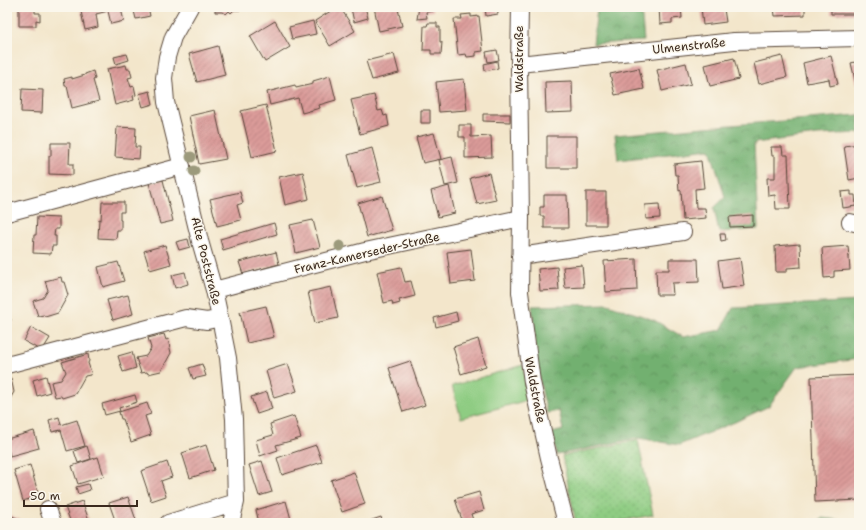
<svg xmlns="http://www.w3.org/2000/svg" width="866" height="530" viewBox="0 0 866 530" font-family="'Shantell Sans',sans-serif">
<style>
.forest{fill:url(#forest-crowns);stroke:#566d47}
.park{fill:url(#park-dots);stroke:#647b50}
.garden{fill:#8ecc82;stroke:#647b50}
.building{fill:url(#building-hatch)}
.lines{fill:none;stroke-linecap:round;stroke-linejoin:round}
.minor-casing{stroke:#574638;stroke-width:18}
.minor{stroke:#fff;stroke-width:16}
.tree{fill:#9c9a7c}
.labels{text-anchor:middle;stroke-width:3;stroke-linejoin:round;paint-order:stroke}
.street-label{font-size:12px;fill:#3b2a1e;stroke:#fbf7ec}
</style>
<defs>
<pattern id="forest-crowns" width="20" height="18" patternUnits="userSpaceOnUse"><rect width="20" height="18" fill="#72b070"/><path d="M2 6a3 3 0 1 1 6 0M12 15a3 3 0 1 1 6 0" fill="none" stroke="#5f8f5b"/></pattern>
<pattern id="park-dots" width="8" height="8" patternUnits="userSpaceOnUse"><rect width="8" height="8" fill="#8ecc82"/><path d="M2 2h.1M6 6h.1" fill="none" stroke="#7baf70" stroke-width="1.8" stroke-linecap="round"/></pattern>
<pattern id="building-hatch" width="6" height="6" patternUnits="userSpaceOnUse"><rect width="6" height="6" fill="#db9b9a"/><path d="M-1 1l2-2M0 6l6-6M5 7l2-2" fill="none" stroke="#b37f7d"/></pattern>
</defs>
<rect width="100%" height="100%" fill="#fbf7ec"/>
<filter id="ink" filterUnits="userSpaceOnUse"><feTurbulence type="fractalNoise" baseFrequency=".025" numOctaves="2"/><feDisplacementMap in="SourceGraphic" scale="8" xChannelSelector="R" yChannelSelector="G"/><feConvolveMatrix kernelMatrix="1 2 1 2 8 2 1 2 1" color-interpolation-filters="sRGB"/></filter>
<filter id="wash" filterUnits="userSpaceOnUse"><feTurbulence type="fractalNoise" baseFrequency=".012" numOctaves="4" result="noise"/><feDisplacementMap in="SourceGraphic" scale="16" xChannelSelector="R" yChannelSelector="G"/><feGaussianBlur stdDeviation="0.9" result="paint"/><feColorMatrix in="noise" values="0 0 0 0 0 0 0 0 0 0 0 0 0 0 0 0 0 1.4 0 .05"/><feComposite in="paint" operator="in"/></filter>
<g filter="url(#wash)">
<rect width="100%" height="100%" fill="#f3e6cb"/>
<path class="forest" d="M595 7H641L644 41 593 44 597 8Z
M859 115V133L818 135 754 143 758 229 719 232 714 208 725 197 710 149 618 160 615 135 705 127Z
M859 301V359L797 367 769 406 735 422 679 445 638 438 557 455 552 433 563 430 559 411 547 413 538 374 532 306 608 304 654 320 683 337 721 330 733 308Z
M822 518 859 522V523H819Z"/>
<path class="park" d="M638 440 653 515 610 523H576L562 456Z"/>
<path class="garden" d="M523 365 528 400 461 418 452 386Z"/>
<g id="blocks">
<path class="building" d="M19 7H35V13H40V21L36 20V26H19Z
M80 7H127V8L121 9 124 21 111 24 108 11 96 14 98 27 85 30Z
M133 7H148L150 16 136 19Z
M215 7H240V10H234L231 13 229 11 226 14 223 12H215Z
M337 7H340L355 31 330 46 315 21Z
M356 7H365L368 18 354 22 351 8Z
M374 7H400V9H398L402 26 379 31Z
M419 7H433V11L426 12 427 18 417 19Z
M485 7H497L498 14 486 16Z
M659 7H681L682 18 672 19V23L660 24Z
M701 7H731V8L724 9 726 22 703 25Z
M774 7H805V15L775 16Z
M831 7H859V14H831Z
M471 14V17L479 16 483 51 476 52V56L467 57 466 54 458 55 454 19H462L461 15Z
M275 21 290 47 265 62 250 36Z
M313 21 316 34 292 39 289 27Z
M428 23H437V27H440V42H442L441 54H431V50H423L424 26H427Z
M7 40H10L9 63H7Z
M218 46 225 75 197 82 189 54Z
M497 50 499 60 488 62 486 52Z
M127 54 129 60 116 64 114 57Z
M394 54 399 73 372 80 366 61Z
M782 56 787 77 759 84 754 63Z
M831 56 838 84 830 86 829 79 807 83 803 63Z
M734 58 739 79 710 86 705 65Z
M497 61 498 68 485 71 484 64Z
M859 61V83L856 84 851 63Z
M686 63 691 84 662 91 657 70Z
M126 65 127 69H130L132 77 128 78 131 87 134 86 136 95 133 96 134 100 115 105 107 69Z
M639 68 644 89 615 95 610 74Z
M93 71 95 79 93 80 99 101 72 108 67 86H65L64 79 72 77V79L85 75V74Z
M330 76 336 100 319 105 320 108 302 113 298 98 270 105 267 92 295 85 296 88 313 84V81Z
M464 79 467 110 439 112 436 82Z
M572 81 573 112 546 113 545 82Z
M22 89 43 90 42 113 21 112Z
M150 91 153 104 143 107 139 94Z
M374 95 378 111 382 110 384 116 387 115 389 126 360 134 351 100Z
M266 105 277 151 252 157 241 111Z
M215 110 226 159 199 164 189 116Z
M421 110H430V123H421Z
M483 114H510V122L483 121Z
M459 125H471V137L491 136 492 157 465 158V137H459Z
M117 127 136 128 135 147H140L139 159 115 157Z
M434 133 441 159 423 163 416 137Z
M547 136H576V168H547Z
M51 143H70L69 164H73V175L49 174V156H51Z
M859 144V178L849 180 844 146Z
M771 147H782L783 155H788L790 209H776L775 195 768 196 767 178H775V156H772Z
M372 148 381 182 357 188 348 155Z
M452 157 458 183 445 186 439 160Z
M701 161 704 188 695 189 696 208H705L706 218 683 220 681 190 679 191 678 175H675L674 164Z
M303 172 309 199 285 205 279 177Z
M489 173 496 200 477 204 470 178Z
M163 180 173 221 160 224 149 183Z
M449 186 455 213 438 217 431 191Z
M851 191V195H855L856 206 843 208 841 192Z
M240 192 243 203 237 205 241 220 217 226 210 199Z
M586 192H606V225H586Z
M544 195H567L568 228H544V216H540V207H544Z
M382 196 392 230 367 237 358 203Z
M102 202H124V212H120V220H121V230H117L116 239 98 238 99 219 101 220Z
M659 204 660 218 646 219 645 205Z
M753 215V226L730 227 729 217Z
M37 217 59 218V229H55L54 236H56V246H52L51 254 33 253 34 235H36Z
M313 220 320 247 296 253 290 225Z
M274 223 277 234 223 250 220 239Z
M720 234H725L726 240 721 241Z
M188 239 190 247 179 250 176 242Z
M800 244 801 267 787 268V272H776L775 246Z
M165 245 171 264 150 270 144 251Z
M848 246 850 270 834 271V277L824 278 822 248Z
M471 249 475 281 451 284 447 252Z
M276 252 279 264 243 274 239 262Z
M740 258 744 286 722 289 718 261Z
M636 259 637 290 606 292 604 261Z
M669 259H698L699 282 672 283 673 295H657L656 270H669Z
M118 262 124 281 103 287 98 267Z
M582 265 584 287 565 288 563 267Z
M401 267 405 282 411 281 415 296 399 300 400 303 393 305 392 301 384 303 377 272Z
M557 267 559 290 540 291 538 269Z
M185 272 188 284 175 288 172 275Z
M61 277 62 282H64L68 295 58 313 45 317 44 315 38 316 33 301 43 298 48 290 45 281Z
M331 287 338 318 315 323 308 292Z
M128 295 133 314 113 320 107 300Z
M266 306 274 337 247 343 240 312Z
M7 310 11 320 7 326Z
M456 312 458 321 436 327 434 318Z
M31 327 50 338 42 351 24 341Z
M164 334 166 340 168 339 171 353 161 371 148 374 147 372 141 373 136 358 146 356 151 348 148 338Z
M478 339 486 366 461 374 453 347Z
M132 352 136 368 123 372 118 356Z
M88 354 89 361 88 363 91 372 90 375 85 376 75 394 62 398 61 396 55 397 51 382 61 380 66 372 62 362Z
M410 361 425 405 403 412 389 368Z
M202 364 206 376 193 379 189 368Z
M288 364 297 391 274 398 266 371Z
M859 375V500L815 502 811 377Z
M7 376 8 379 11 378 14 392 7 404Z
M46 376 50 392 37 396 33 380Z
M267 392 272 409 257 414 251 397Z
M135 395 137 402 119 408 120 411 105 415 102 404Z
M147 403 151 414 145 416 151 435 131 442 123 419H121L119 412Z
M294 416 301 438 276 445 278 450 260 456 256 440 273 435 270 424Z
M59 417 61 425 77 420 85 446 67 451 61 430 52 432 49 420Z
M34 431 39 448 10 456 7 445V439Z
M206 445 214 470 190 478 182 453Z
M316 445 322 462 282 475 277 458Z
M87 446 91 459 78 463 74 451Z
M98 457 104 476 78 484 72 466Z
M262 461 272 492 259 496 249 465Z
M167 462 172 477 161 481 166 496 151 501 141 471Z
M30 465 39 496 23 501 14 470Z
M354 472 365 504 342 512 331 480Z
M88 484 90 490 78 494 76 487Z
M479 492 484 510 471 514 473 520 463 523 455 499Z
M128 497 136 520 126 523H116L109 503Z
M82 501 90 523H71L65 507Z
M286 501 292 523H259L256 510Z
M10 515 27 523H7V521Z
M381 517 383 523H363Z"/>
</g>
</g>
<g filter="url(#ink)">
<use href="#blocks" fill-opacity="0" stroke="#574638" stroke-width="1"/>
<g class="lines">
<defs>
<path id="minor" d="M190 7 173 37 167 57 164 78 166 102 200 241 214 290 220 318 228 358 234 419 236 502 231 523
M520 7 519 64 521 218 520 292 532 382 549 458 566 523
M519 64 734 41 859 38
M7 213 182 166
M850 222 859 224
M520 256 683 232
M214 290 365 251 521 218
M7 365 186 318 207 321 220 318
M48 509 53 523
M168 523 236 502"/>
</defs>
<use href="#minor" class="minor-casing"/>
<use href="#minor" class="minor"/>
</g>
<g class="tree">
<circle cx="191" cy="157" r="5.5"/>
<circle cx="194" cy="171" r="5.5"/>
<circle cx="340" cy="246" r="5.5"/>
</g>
</g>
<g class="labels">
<g class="street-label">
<text transform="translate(689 46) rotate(-6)" y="4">Ulmenstraße</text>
<text transform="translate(519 59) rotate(-90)" y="4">Waldstraße</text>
<text transform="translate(367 253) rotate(-13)" y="4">Franz-Kamerseder-Straße</text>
<text transform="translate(206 261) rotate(76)" y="4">Alte Poststraße</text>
<text transform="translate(535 390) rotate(79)" y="4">Waldstraße</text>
</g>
</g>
<rect width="866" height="530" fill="none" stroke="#fbf7ec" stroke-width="24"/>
<path d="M24 500v6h113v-6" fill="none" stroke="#3b2a1e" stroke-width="2"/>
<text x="30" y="500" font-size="12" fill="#3b2a1e" stroke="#fbf7ec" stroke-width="3" paint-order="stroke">50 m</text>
</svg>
